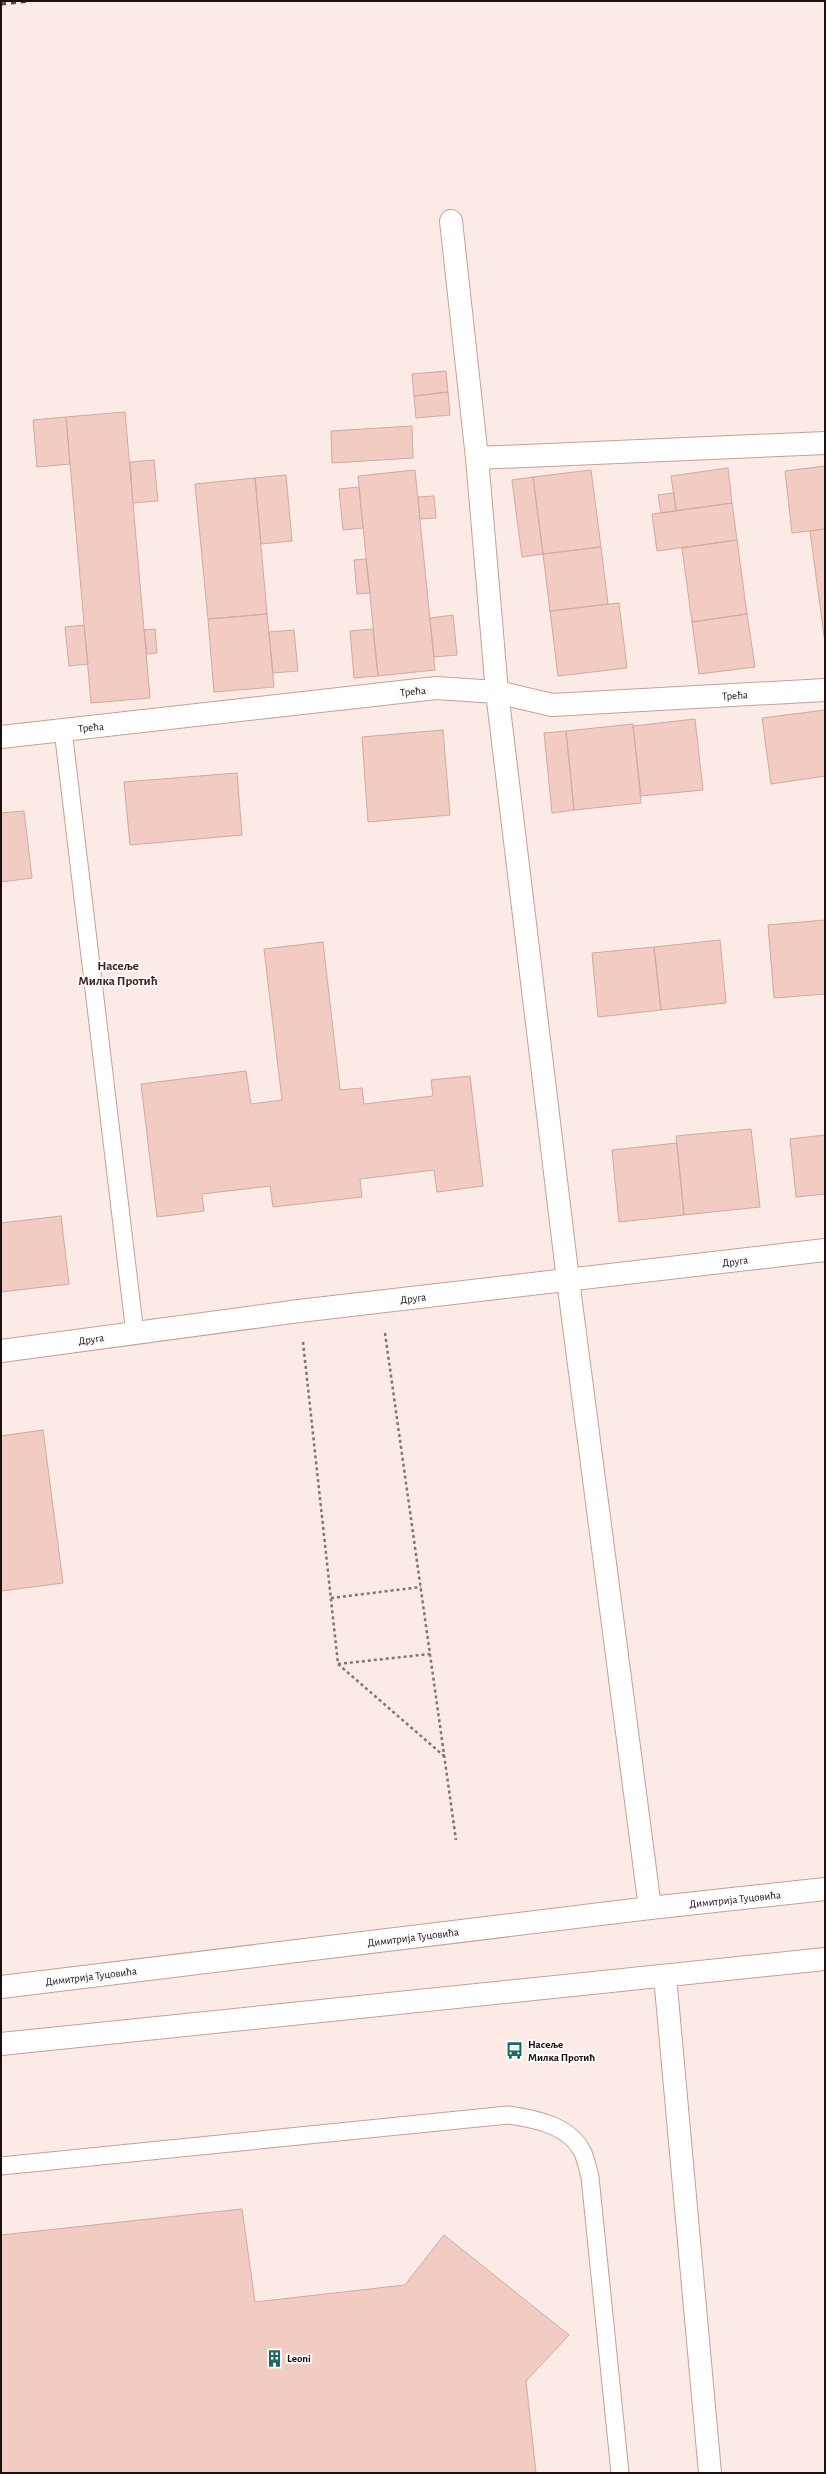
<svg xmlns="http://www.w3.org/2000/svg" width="826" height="2474" viewBox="0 0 826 2474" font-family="'Alegreya Sans',sans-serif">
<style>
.building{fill:#f2ccc2;stroke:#d1a99f}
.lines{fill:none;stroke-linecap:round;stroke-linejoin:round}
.service-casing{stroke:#c7a095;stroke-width:19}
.minor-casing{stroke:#c7a095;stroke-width:24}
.secondary-casing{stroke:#c7a095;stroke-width:24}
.path{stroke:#837470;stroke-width:2.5;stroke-dasharray:3 3;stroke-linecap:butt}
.service{stroke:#fff;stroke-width:17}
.minor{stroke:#fff;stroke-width:22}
.secondary{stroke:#fff;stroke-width:22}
.rail{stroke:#554743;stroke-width:3;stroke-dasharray:5 5;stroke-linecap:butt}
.labels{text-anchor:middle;stroke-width:4;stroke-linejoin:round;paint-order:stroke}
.street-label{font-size:11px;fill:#1d0f0b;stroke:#fcfcfc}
.poi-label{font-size:11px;font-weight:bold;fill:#1d0f0b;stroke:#fcfcfc;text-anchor:start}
.quarter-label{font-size:13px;font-weight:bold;fill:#42231b;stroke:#fcfcfc}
</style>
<rect width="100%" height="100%" fill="#fbeae6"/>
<path class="building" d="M446 371 448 392 414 396 412 374Z
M448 392 450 415 416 418 414 396Z
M125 412 150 698 91 703 66 417Z
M66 417 70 464 37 467 33 420Z
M412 426 413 458 332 463 331 431Z
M154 460 158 501 133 503 130 462Z
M825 466V529L792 533 785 471Z
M728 468 732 503 676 511 671 476Z
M415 470 435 670 378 676 358 476Z
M591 470 601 547 543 554 533 477Z
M286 475 292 541 261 544 255 478Z
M533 477 543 554 522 557 512 480Z
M255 478 267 614 208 619 195 484Z
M359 487 363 528 343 530 339 489Z
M674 493 676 511 661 513 658 495Z
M434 496 436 518 420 519 418 497Z
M732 503 737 540 657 551 652 514Z
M825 529V643L810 531Z
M737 540 747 614 692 622 682 548Z
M601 547 608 604 550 611 543 554Z
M366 559 370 593 357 594 354 560Z
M619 603 627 668 558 676 550 611Z
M267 614 274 687 214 692 208 619Z
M747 614 755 667 699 674 692 622Z
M453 615 457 655 434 657 430 618Z
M84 625 88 664 69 666 65 627Z
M155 629 157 653 147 654 144 630Z
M373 629 378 676 354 678 350 631Z
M294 630 298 671 273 673 269 632Z
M825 710V776L771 784 762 718Z
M695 719 703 790 641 796 633 726Z
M633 724 641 803 574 810 566 731Z
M443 730 450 815 368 822 362 737Z
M566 731 574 810 552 813 544 733Z
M237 773 242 835 130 845 124 782Z
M24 811 32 878 1 882V813Z
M825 920V994L774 998 768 925Z
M720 940 726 1003 661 1010 654 947Z
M323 942 340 1090 362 1088 364 1104 433 1096 431 1080 470 1076 483 1186 437 1192 434 1170 360 1179 362 1197 273 1207 270 1186 202 1194 204 1211 157 1217 141 1084 246 1071 251 1104 282 1100 264 949Z
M654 947 661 1010 598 1017 592 953Z
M751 1129 760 1207 684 1215 676 1136Z
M825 1135V1194L796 1197 790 1139Z
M677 1143 684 1215 619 1222 612 1150Z
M61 1216 69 1284 1 1292V1223Z
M43 1430 63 1583 1 1591V1436Z
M242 2209 255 2302 405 2285 444 2235 569 2335 526 2381 536 2473H1V2235Z"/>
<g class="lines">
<defs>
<path id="service" d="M63 730 135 1334
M1 2166 508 2115C535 2119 570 2125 583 2153 586 2160 588 2169 590 2177L620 2473"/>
<path id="minor" d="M451 221 477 458 497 692 568 1280 650 1908
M477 458 825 443
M1 737 436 688 497 692 552 705 825 690
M1 1351 299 1311 825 1250
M665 1976 710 2473"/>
<path id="secondary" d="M1 1987 650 1908 825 1889
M1 2044 825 1959"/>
</defs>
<use href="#service" class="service-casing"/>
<use href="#minor" class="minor-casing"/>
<use href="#secondary" class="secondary-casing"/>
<path class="path" d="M385 1333 456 1840
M303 1342 338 1664 444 1756
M331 1598 421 1587
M338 1664 430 1654"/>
<use href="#service" class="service"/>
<use href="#minor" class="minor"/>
<use href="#secondary" class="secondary"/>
<path class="rail" d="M1 4 31 1"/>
</g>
<defs>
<symbol id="bus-bare" viewBox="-9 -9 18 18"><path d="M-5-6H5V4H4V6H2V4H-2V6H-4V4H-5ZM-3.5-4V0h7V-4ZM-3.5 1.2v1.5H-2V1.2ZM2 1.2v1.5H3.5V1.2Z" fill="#1d6965" stroke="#fcfcfc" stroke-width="2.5" paint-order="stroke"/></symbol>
<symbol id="building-bare" viewBox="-9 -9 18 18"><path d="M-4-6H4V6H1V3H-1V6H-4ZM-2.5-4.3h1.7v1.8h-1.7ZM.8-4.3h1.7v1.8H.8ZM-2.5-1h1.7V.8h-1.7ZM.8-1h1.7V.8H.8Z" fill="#1d6965" stroke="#fcfcfc" stroke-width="2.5" paint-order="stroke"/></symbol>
</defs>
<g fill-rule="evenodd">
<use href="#bus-bare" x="502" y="2038" width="25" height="25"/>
<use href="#building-bare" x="262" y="2346" width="25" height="25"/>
</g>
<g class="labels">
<g class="street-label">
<text transform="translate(413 691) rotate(-6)" y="4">Трећа</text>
<text transform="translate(735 695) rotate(-3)" y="4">Трећа</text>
<text transform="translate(91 727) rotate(-6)" y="4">Трећа</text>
<text transform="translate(735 1261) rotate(-7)" y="4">Друга</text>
<text transform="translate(413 1298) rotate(-7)" y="4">Друга</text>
<text transform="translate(91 1339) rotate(-8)" y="4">Друга</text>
<text transform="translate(735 1899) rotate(-6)" y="4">Димитрија Туцовића</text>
<text transform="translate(413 1937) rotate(-7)" y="4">Димитрија Туцовића</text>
<text transform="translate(91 1976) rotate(-7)" y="4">Димитрија Туцовића</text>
</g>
<g class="poi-label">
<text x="528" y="2048">Насеље<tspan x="528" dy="13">Милка Протић</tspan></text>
<text x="287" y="2362">Leoni</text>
</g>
<g class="quarter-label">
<text x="118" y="970">Насеље<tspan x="118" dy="15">Милка Протић</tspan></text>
</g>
</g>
<rect width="826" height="2474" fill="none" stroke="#1d0f0b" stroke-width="4"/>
</svg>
